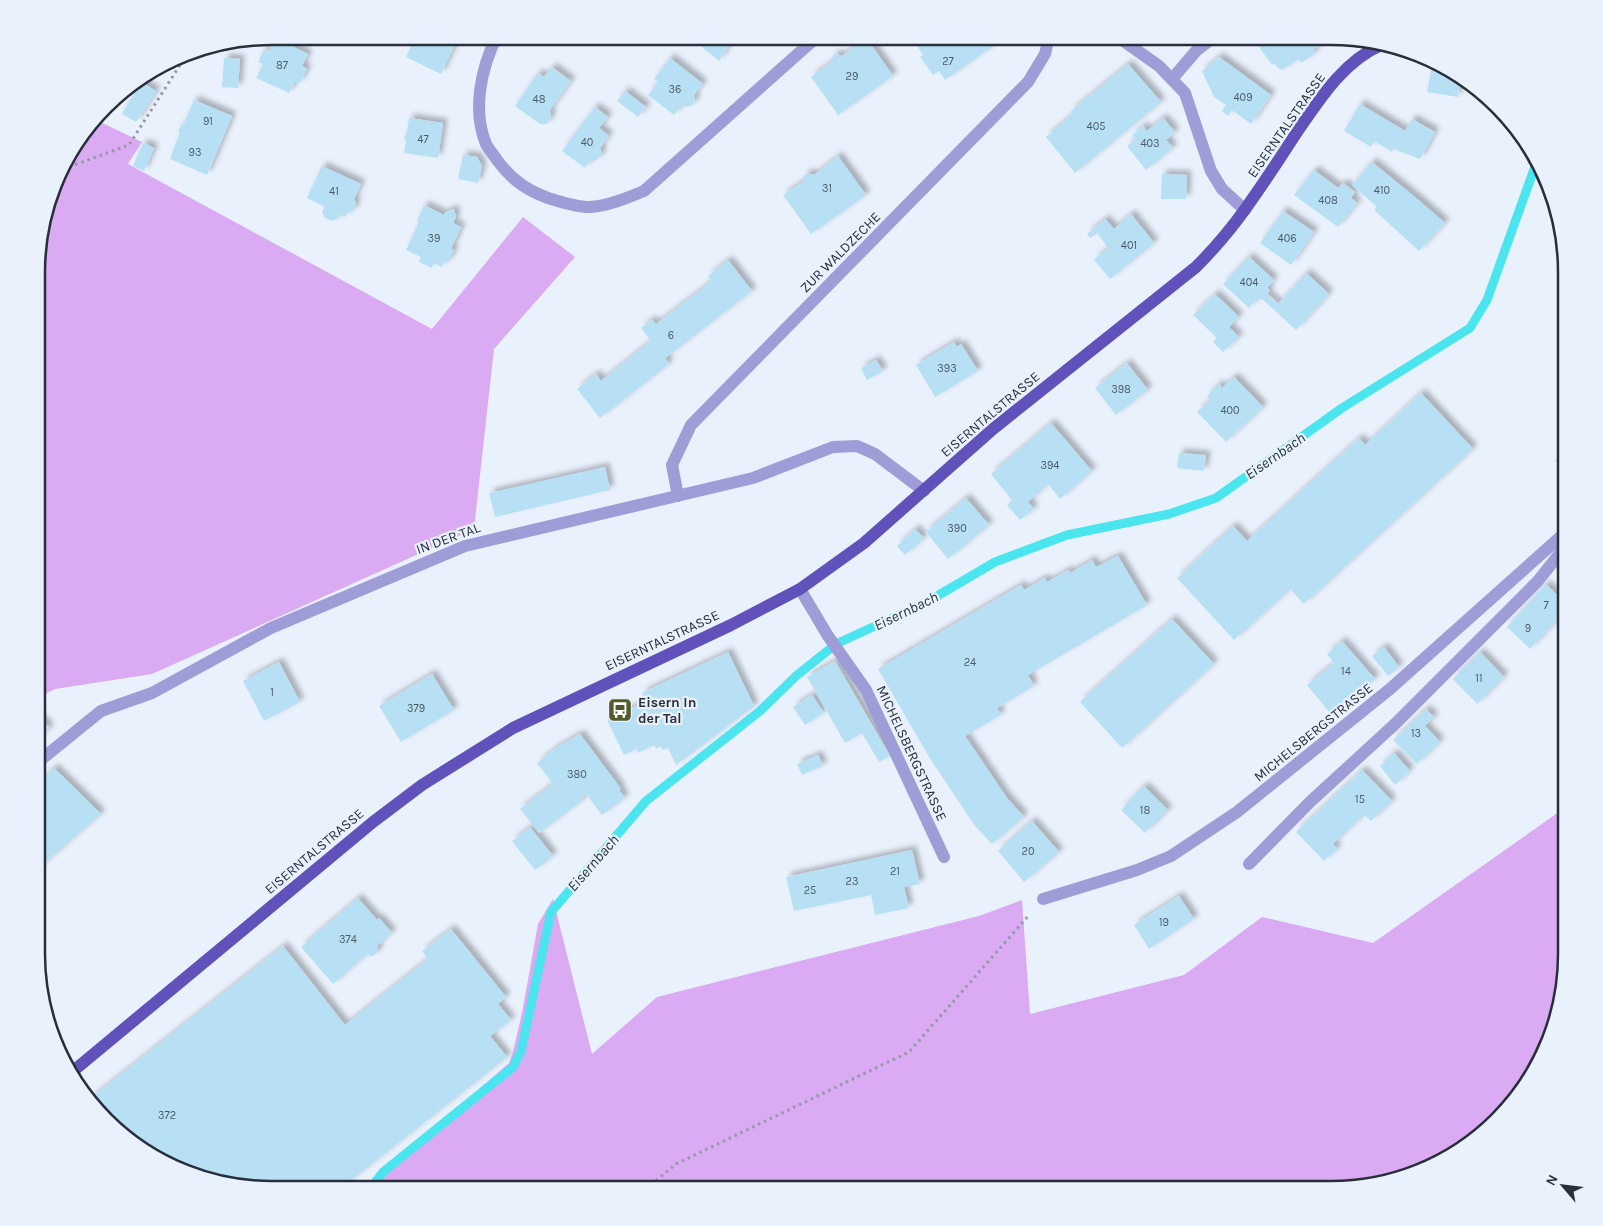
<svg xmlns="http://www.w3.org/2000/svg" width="1603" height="1226" viewBox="0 0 1603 1226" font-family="Karla,sans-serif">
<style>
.green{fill:#daaaf3}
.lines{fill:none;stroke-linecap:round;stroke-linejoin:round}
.stream{stroke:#4be5ef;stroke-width:9}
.building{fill:#b8e0f4;filter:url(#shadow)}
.path{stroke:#929aa5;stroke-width:3;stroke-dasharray:2.5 4;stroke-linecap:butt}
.minor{stroke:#9f9dd7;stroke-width:12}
.major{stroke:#6052ba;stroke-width:12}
.labels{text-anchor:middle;stroke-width:4.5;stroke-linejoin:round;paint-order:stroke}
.number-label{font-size:11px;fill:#4c5b68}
.street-label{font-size:14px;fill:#282f3a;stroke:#e9f1fc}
.poi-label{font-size:14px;font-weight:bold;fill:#282f3a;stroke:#e9f1fc;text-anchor:start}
.water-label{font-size:15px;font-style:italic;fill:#1a3335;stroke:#e9f1fc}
.rim{fill:none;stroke:#282f3a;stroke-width:2.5}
</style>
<defs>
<filter id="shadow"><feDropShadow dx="4.5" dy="-4.5" stdDeviation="2.5" flood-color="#0004"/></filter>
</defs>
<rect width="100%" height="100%" fill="#e9f1fc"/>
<path class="green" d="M96 120 142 142 128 164 432 329 523 217 575 257 494 349 474 529 152 674 55 689 37 698 38 241 68 154Z
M1566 807V970L1549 1044 1508 1109 1435 1166 1331 1190 364 1189 509 1063 513 1052 523 1008 538 924 553 899 592 1054 657 997 979 916 1022 900 1030 1014 1184 975 1262 917 1373 943Z"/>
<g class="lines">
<path class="stream" d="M370 1189 383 1172 513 1067 521 1051 551 912 646 801 760 711 796 676 836 644 927 602 995 562 1067 535 1169 514 1216 498 1342 408 1470 328 1487 300 1537 161"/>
</g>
<path class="building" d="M412 36H459L441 74 406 57 412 44 408 43Z
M535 36H554L546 45Z
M569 36H586V38L583 42 578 43Z
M688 36H739L734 43 732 41 719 61Z
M866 37 893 76 838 115 811 77 832 62V58L835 54 842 56Z
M924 37H1006L945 80 939 71 933 75 920 57 923 55 915 43Z
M1272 37H1336L1326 44 1324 41 1313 50 1315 53 1301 63 1299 59 1282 70 1279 69 1274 63 1272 65 1259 47Z
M276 38 308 54 302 66 307 69 300 83 295 81 289 93 256 78 263 64 258 62 264 49 269 51Z
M1219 57 1271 95 1251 124 1232 110 1228 116 1222 111 1226 105 1214 97 1202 71Z
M224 58 240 59 238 88 222 87Z
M670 58 703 84 694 95 695 101 691 106 686 107 682 104 674 115 648 95 658 82 654 79Z
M1433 61 1461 79 1458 97 1427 92Z
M1128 64 1161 102 1075 173 1046 137 1073 114 1071 111Z
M552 67 571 81 550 110 551 117 547 124H540L515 106 538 73 544 77Z
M141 82 156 91 136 122 122 114Z
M625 91 646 107 638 117 617 101Z
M194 100 232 116 207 175 170 159 180 133 178 132 181 125 183 126Z
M1360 104 1405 131 1412 119 1435 132 1420 159 1394 149 1392 152 1374 141 1371 147 1344 131Z
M595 107 608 117 599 128 609 136 600 148 602 154 597 160H591L585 168 562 151Z
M409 118 443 123 438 158 404 153 406 140 404 138 407 131Z
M1163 118 1175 132 1166 140 1173 148 1146 170 1127 146 1136 139 1132 135 1143 126 1147 131Z
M143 143 154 148 144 171 133 166Z
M463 155 477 157 482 166 478 183 458 179Z
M838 156 866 195 811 234 783 195 804 181V176L808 173 814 175Z
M1372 162 1416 198 1445 223 1419 251 1374 210 1377 207 1352 185Z
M322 166 361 184 354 199 356 204 353 211 347 213 346 217 340 214 337 219 332 221 324 217 322 212 325 207 307 198Z
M1314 170 1338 188 1343 183 1355 192 1351 198 1357 203 1338 227 1294 195Z
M1162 174 1187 175 1186 199H1161Z
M424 205 444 215 446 212 454 209 456 217 453 223 461 227 451 249 454 250 448 262 445 261 442 267 434 263 432 268 419 262 421 257 406 250 419 222 417 221Z
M1283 211 1314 232 1291 265 1260 243Z
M1131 214 1154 243 1110 279 1094 260 1108 248 1097 233 1090 238 1087 234 1105 219 1114 229Z
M1249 257 1274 280 1267 288 1270 290 1267 294 1278 304 1306 273 1329 294 1296 330 1262 299 1261 300 1258 298 1249 308 1223 284Z
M728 260 752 291 665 358 669 364 600 418 577 389 596 374 601 381 651 341 641 328 652 320 656 324 712 281 708 276Z
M1215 294 1239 317 1229 327 1239 337 1223 352 1213 342 1217 338 1193 315Z
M954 342 957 347 961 344 978 371 935 397 916 365Z
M876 360 883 371 867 380 861 368Z
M1127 363 1148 390 1116 415 1095 388Z
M1234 377 1263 407 1226 442 1197 412 1211 400 1207 396 1219 384 1222 388Z
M1421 393 1473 449 1304 604 1290 589 1234 640 1177 578 1233 526 1247 541 1359 438 1365 445Z
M1051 423 1092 471 1060 499 1048 484 1028 502 1034 509 1020 520 1007 505 1012 500 991 474Z
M1567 448V471L1555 461Z
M1179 453 1206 455 1204 471 1177 468Z
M605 467 610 490 495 517 489 493Z
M966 498 989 525 948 559 926 532Z
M915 529 924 538 905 555 897 546Z
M1118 556 1147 605 1028 675 1034 686 997 708 1001 715 965 736 1007 798 1024 817 992 844 975 826 929 757 878 669 1021 585 1024 590 1045 578 1047 582 1069 570 1070 573 1092 560 1096 567Z
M1546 584 1566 604V610L1530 649 1507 627Z
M1172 619 1214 664 1122 748 1080 702Z
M1342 641 1375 679 1331 714 1307 685 1334 663 1327 654Z
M1384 647 1399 667 1388 676 1372 656Z
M728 652 754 706 676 765 668 748 663 750 661 746 656 749 654 745 638 753 636 749 624 755 607 720 645 702 642 693Z
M1480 652 1504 677 1477 704 1453 679Z
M835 661 890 756 879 762 862 733 845 743 807 677Z
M279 662 300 702 264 721 243 681Z
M432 674 454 710 401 742 379 706Z
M812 695 824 713 805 725 793 707Z
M1426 709 1434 717 1425 726 1440 742 1417 764 1393 740Z
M37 715 50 728 37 740Z
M580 734 621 789 619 790 625 798 602 815 586 794 581 798 583 800 539 833 520 809 553 784 537 763 553 750Z
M1394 753 1410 771 1395 785 1380 766Z
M818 755 823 766 802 775 797 764Z
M54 768 101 814 37 870V785Z
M1362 770 1392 801 1371 821 1364 814 1333 844 1337 849 1324 861 1296 832Z
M1144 786 1168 810 1145 833 1121 810Z
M1032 821 1059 852 1024 882 998 851Z
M530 827 553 856 535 870 512 841Z
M912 850 920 884 904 887 909 908 875 915 871 895 794 911 786 877Z
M1179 896 1194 919 1149 949 1134 925Z
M358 898 377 920 379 918 392 933 378 945V951L373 956 366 955 333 984 301 947Z
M451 929 506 997 498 1004 511 1020 490 1036 507 1057 340 1189H257L182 1172 117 1131 91 1098 283 946 345 1025 428 959 422 951Z"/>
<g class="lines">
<path class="path" d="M63 169 129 145 187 54
M646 1189 676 1164 909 1052 1030 914"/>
<path class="minor" d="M497 36C481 68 472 110 486 144 489 150 494 155 497 160 511 179 526 190 548 198 561 202 576 207 589 207 608 206 627 198 644 191L818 36
M1118 37 1159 66 1185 93 1211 171 1222 189 1245 210
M1172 79 1196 51 1214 37
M678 496 672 465 691 425 1028 82 1045 54 1049 37
M800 589 828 636 866 690 944 857
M37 763 101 711 152 693 271 628 465 546 753 478 833 447 857 446 875 454 924 491
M1249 864 1310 802 1395 724 1537 582 1565 547 1566 532
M1043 899 1137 870 1171 856 1237 812 1390 689 1567 531"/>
<path class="major" d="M72 1072 373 822 422 785 513 728 731 625 800 589 864 543 993 429 1196 267C1214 249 1231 229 1246 208 1263 184 1279 160 1295 135 1318 102 1342 62 1381 45"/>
</g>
<defs>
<symbol id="bus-square" viewBox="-11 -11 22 22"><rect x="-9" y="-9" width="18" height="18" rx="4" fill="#535b2a" stroke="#e9f1fc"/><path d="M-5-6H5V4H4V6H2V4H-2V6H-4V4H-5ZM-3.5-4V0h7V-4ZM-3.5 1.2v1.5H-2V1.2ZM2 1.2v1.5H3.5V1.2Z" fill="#fff"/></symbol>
</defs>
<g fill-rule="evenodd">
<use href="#bus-square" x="606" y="696" width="28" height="28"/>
</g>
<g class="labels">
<g class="number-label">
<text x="948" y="65">27</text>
<text x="282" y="69">87</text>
<text x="852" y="80">29</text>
<text x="675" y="93">36</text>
<text x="1243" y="101">409</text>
<text x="539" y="103">48</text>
<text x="208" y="125">91</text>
<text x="1096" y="130">405</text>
<text x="423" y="143">47</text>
<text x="587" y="146">40</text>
<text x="1150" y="147">403</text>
<text x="195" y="156">93</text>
<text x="827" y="192">31</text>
<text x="1382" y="194">410</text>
<text x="334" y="195">41</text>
<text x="1328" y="204">408</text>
<text x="434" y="242">39</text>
<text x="1287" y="242">406</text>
<text x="1129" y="249">401</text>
<text x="1249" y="286">404</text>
<text x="671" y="339">6</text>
<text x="947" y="372">393</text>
<text x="1121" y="393">398</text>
<text x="1230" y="414">400</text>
<text x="1050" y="469">394</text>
<text x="957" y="532">390</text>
<text x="1546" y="609">7</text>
<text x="1528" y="632">9</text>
<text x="970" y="666">24</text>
<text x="1346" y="675">14</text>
<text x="1479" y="682">11</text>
<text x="272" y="696">1</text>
<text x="416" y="712">379</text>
<text x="1416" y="737">13</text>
<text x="577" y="778">380</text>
<text x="1360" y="803">15</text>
<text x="1145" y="814">18</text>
<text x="1028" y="855">20</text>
<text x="895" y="875">21</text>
<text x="852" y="885">23</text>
<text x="810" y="894">25</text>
<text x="1164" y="926">19</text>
<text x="348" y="943">374</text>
<text x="167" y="1119">372</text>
</g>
<g class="street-label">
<text transform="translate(1286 125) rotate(-55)" y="5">EISERNTALSTRASSE</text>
<text transform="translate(840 252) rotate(-45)" y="5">ZUR WALDZECHE</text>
<text transform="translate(990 414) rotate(-40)" y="5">EISERNTALSTRASSE</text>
<text transform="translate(448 538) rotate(-20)" y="5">IN DER TAL</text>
<text transform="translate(662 640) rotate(-25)" y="5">EISERNTALSTRASSE</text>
<text transform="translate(1313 732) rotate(-39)" y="5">MICHELSBERGSTRASSE</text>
<text transform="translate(912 753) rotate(65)" y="5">MICHELSBERGSTRASSE</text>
<text transform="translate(314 851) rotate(-40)" y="5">EISERNTALSTRASSE</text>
</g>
<g class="poi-label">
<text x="638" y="707">Eisern In<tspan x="638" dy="16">der Tal</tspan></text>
</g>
<g class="water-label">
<text transform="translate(1275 456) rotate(-35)" y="5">Eisernbach</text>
<text transform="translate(906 611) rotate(-26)" y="5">Eisernbach</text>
<text transform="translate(593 863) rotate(-49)" y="5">Eisernbach</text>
</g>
</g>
<path d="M0 0H1603V1226H0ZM272 45H1331A227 227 0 0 1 1558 272V954A227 227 0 0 1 1331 1181H272A227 227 0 0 1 45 954V272A227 227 0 0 1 272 45Z" fill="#e9f1fc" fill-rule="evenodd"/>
<path class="rim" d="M272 45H1331A227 227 0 0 1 1558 272V954A227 227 0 0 1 1331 1181H272A227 227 0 0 1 45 954V272A227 227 0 0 1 272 45Z"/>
<g transform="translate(1563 1186) rotate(298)" stroke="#e9f1fc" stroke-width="4" paint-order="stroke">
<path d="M0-4L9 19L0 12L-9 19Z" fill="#282f3a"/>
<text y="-8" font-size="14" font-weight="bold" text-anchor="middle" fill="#282f3a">N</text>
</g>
</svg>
